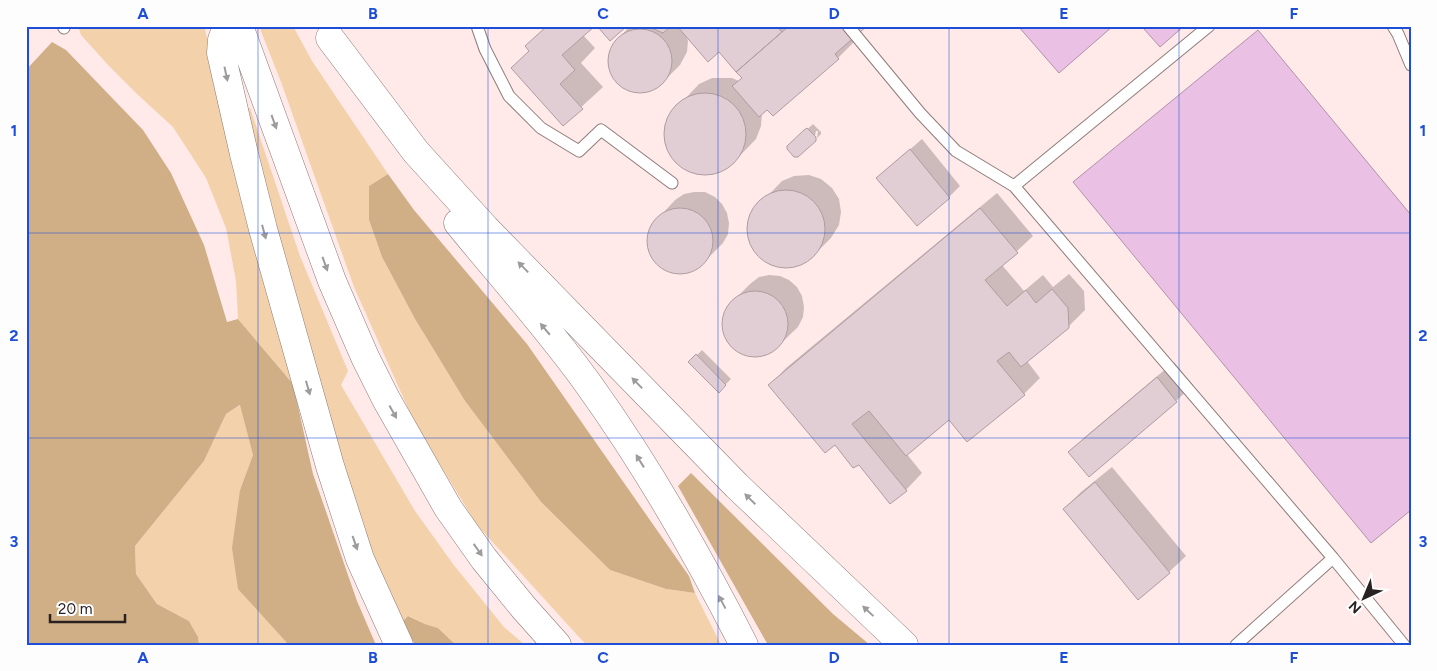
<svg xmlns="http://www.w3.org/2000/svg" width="1437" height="671" viewBox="0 0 1437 671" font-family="Figtree,sans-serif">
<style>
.green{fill:#f3d2ab}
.forest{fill:#d0af87}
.water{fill:#eac1e4;stroke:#b091a9}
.shadow{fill:#0003}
.building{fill:#e1ced4;stroke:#af9ca2}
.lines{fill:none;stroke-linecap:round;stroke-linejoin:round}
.service-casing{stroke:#8d7b7a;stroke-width:13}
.motorway-casing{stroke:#8d7b7a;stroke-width:29}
.service{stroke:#fff;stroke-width:11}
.motorway{stroke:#fff;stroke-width:28}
.oneway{fill:#9e9b9b}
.grid{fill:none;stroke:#1d4ed8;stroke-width:1;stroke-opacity:0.55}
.neatline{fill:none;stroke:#1d4ed8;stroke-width:2}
.grid-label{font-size:16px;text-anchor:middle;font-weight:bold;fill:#1d4ed8}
</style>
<rect width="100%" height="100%" fill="#ffeae9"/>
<path class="green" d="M78 26H204L296 382 293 384 238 319 236 281 226 228 206 178 173 127 137 94 109 66 81 35Z
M259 26H293L312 61 388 174 369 186V220L382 257 415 319 465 401 541 502 610 570 666 589 695 593 721 645H587L578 636 477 525 415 424 354 287 281 82Z
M250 108 300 256 348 371 341 385 415 511 453 564 504 627 525 645H456L438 628 425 624 409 616 403 621 376 564 331 434 243 110Z
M241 405 253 455 240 490 287 641 289 645H199L198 637 189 621 157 604 136 574 135 546 204 461 226 414Z"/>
<path class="forest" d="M52 42 66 50 143 130 171 173 204 245 227 322 238 319 293 384 313 474 357 601 376 645H289L238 589 232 548 240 490 253 455 240 405 226 414 204 461 135 546 136 574 157 604 189 621 198 637 199 645H26V70Z
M388 174 414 210 527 344 689 576 695 593 666 589 610 570 541 502 465 401 415 319 382 257 369 220V186Z
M691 473 833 614 870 645H768L678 486Z
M408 616 425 624 438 628 456 645H415L403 621Z"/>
<path class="water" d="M1018 26H1113L1059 73Z
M1147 26H1184L1160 47 1144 29Z
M1258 30 1411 215V510L1371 543 1073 182Z"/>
<path class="shadow" d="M547 26H593L583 35 595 48 581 63 603 87 563 124 530 50 527 46Z
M630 26H865L852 38 854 42 838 58 762 113 761 126 756 139 729 167 716 172 702 174 688 170 676 161 668 149 665 131 669 117 682 102 699 84 712 78H732L739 81 743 77 719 51 686 35 688 41 687 52 680 65 663 82 654 88 638 92 628 90 615 80 610 70 608 56 612 46Z
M813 124 821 132V134L817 138 818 131H816L814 140 788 147Z
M922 139 960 186 949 197 877 178Z
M809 175 821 179 832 188 839 199 841 212 839 225 831 238 814 255 804 263 787 267 774 265 758 254 751 243 749 224 753 211 782 181 794 176Z
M694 192H705L715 197 722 204 727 213 729 223 728 234 723 243 698 268 688 272 678 273 668 271 659 265 652 257 648 247V236L651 226 675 200 684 194Z
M997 193 1033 236 1002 265 1024 291 1043 275 1053 287 1069 274 1084 291 1085 310 1068 327 1027 361 1040 378 1024 394 949 418 906 453 922 473 906 490 891 502 859 464 835 444 770 385 786 368Z
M769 275 780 276 789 280 797 287 802 296 804 307 803 317 798 327 773 351 763 356H752L742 354 733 348 727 340 723 330V319L726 309 733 301 750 284 759 277Z
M702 350 731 379 719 391 690 362Z
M1174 362 1193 385 1176 401 1070 452 1086 436Z
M1112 467 1186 556 1169 572 1064 509 1081 492Z"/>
<path class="building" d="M547 26H595L562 55 575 70 560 84 583 109 563 126 511 68 529 51 525 46Z
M597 26H627L610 41Z
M627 26H671L663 33 647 26Z
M677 26H776L782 32 736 72 719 52 708 62Z
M789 26H867L835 54 839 59 773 116 767 110 759 117 732 86 742 78 736 72Z
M608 61a32 32 0 1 1 64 0a32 32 0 1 1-64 0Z
M664 134a41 41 0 1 1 82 0a41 41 0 1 1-82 0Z
M807 128 816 137V141L798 157H794L787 149V146L804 130Z
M910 149 950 198 917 226 876 178Z
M747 229a39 39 0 1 1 78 0a39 39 0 1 1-78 0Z
M647 241a33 33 0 1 1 66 0a33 33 0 1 1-66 0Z
M980 208 1018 253 985 280 1007 306 1026 290 1036 303 1052 289 1068 308 1069 328 1021 367 1009 352 997 361 1025 395 967 442 949 420 906 456 869 411 852 424 907 491 890 504 859 465 853 468 835 445 825 453 768 385Z
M722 324a33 33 0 1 1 66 0a33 33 0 1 1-66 0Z
M696 354 726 385 719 393 688 362Z
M1157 377 1177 402 1089 477 1068 452Z
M1095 482 1170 573 1138 600 1063 509Z"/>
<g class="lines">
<defs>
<path id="service" d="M63 26 64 28
M477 26 485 49 509 96 541 128 579 151 601 130 672 183
M848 26 920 113 956 151 1014 186 1333 558 1404 645
M1393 26 1398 34 1411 65
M1014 186 1209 26
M1236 645 1333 558"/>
<path id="motorway" d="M227 26 222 40 221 53 244 154 263 229 330 466 360 559 399 645
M239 26 332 281 365 357 386 399 448 508 484 559 524 608 557 645
M330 38 416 152 486 229 737 486 904 645
M458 223C502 277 549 329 589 385 648 467 698 555 744 645"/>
</defs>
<use href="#service" class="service-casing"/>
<use href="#motorway" class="motorway-casing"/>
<use href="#service" class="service"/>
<use href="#motorway" class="motorway"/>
</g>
<defs><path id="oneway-solid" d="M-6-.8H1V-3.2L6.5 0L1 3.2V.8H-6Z" transform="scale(1.25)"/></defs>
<g class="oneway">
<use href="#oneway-solid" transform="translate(226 74) rotate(78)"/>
<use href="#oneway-solid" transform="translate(274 122) rotate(70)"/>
<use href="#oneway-solid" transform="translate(264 232) rotate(75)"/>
<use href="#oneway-solid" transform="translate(325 264) rotate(70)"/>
<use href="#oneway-solid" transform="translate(523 267) rotate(-134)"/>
<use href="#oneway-solid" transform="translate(545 329) rotate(-130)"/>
<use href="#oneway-solid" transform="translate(637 383) rotate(-134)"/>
<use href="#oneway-solid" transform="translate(308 388) rotate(74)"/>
<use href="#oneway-solid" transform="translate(393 412) rotate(61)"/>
<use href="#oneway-solid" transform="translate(640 461) rotate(-122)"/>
<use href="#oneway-solid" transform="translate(750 499) rotate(-136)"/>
<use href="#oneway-solid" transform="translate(355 543) rotate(71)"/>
<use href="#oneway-solid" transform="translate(478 550) rotate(55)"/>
<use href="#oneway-solid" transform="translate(722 602) rotate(-118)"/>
<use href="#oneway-solid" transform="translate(868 611) rotate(-137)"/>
</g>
<path class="grid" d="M258 26V645M488 26V645M718 26V645M949 26V645M1179 26V645M26 233H1411M26 438H1411"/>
<rect width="1437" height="671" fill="none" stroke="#fdfdfd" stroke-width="55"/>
<g transform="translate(1364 598) rotate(224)" stroke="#fdfdfd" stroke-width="4" paint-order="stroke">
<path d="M0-4L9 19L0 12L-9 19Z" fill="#282120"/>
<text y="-8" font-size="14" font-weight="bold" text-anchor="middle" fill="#282120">N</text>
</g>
<path d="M50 614v8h75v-8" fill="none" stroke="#282120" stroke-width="2.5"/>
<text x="58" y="614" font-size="15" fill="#282120" stroke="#fdfdfd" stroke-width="4" paint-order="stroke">20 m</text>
<rect x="28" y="28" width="1382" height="616" class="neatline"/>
<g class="grid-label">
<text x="143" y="19">A</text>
<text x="373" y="19">B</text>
<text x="603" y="19">C</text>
<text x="834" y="19">D</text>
<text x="1064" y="19">E</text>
<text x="1294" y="19">F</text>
<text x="14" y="136">1</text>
<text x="1423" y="136">1</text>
<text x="14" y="341">2</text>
<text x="1423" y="341">2</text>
<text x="14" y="547">3</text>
<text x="1423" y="547">3</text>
<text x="143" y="663">A</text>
<text x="373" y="663">B</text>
<text x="603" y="663">C</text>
<text x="834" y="663">D</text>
<text x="1064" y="663">E</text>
<text x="1294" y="663">F</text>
</g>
</svg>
